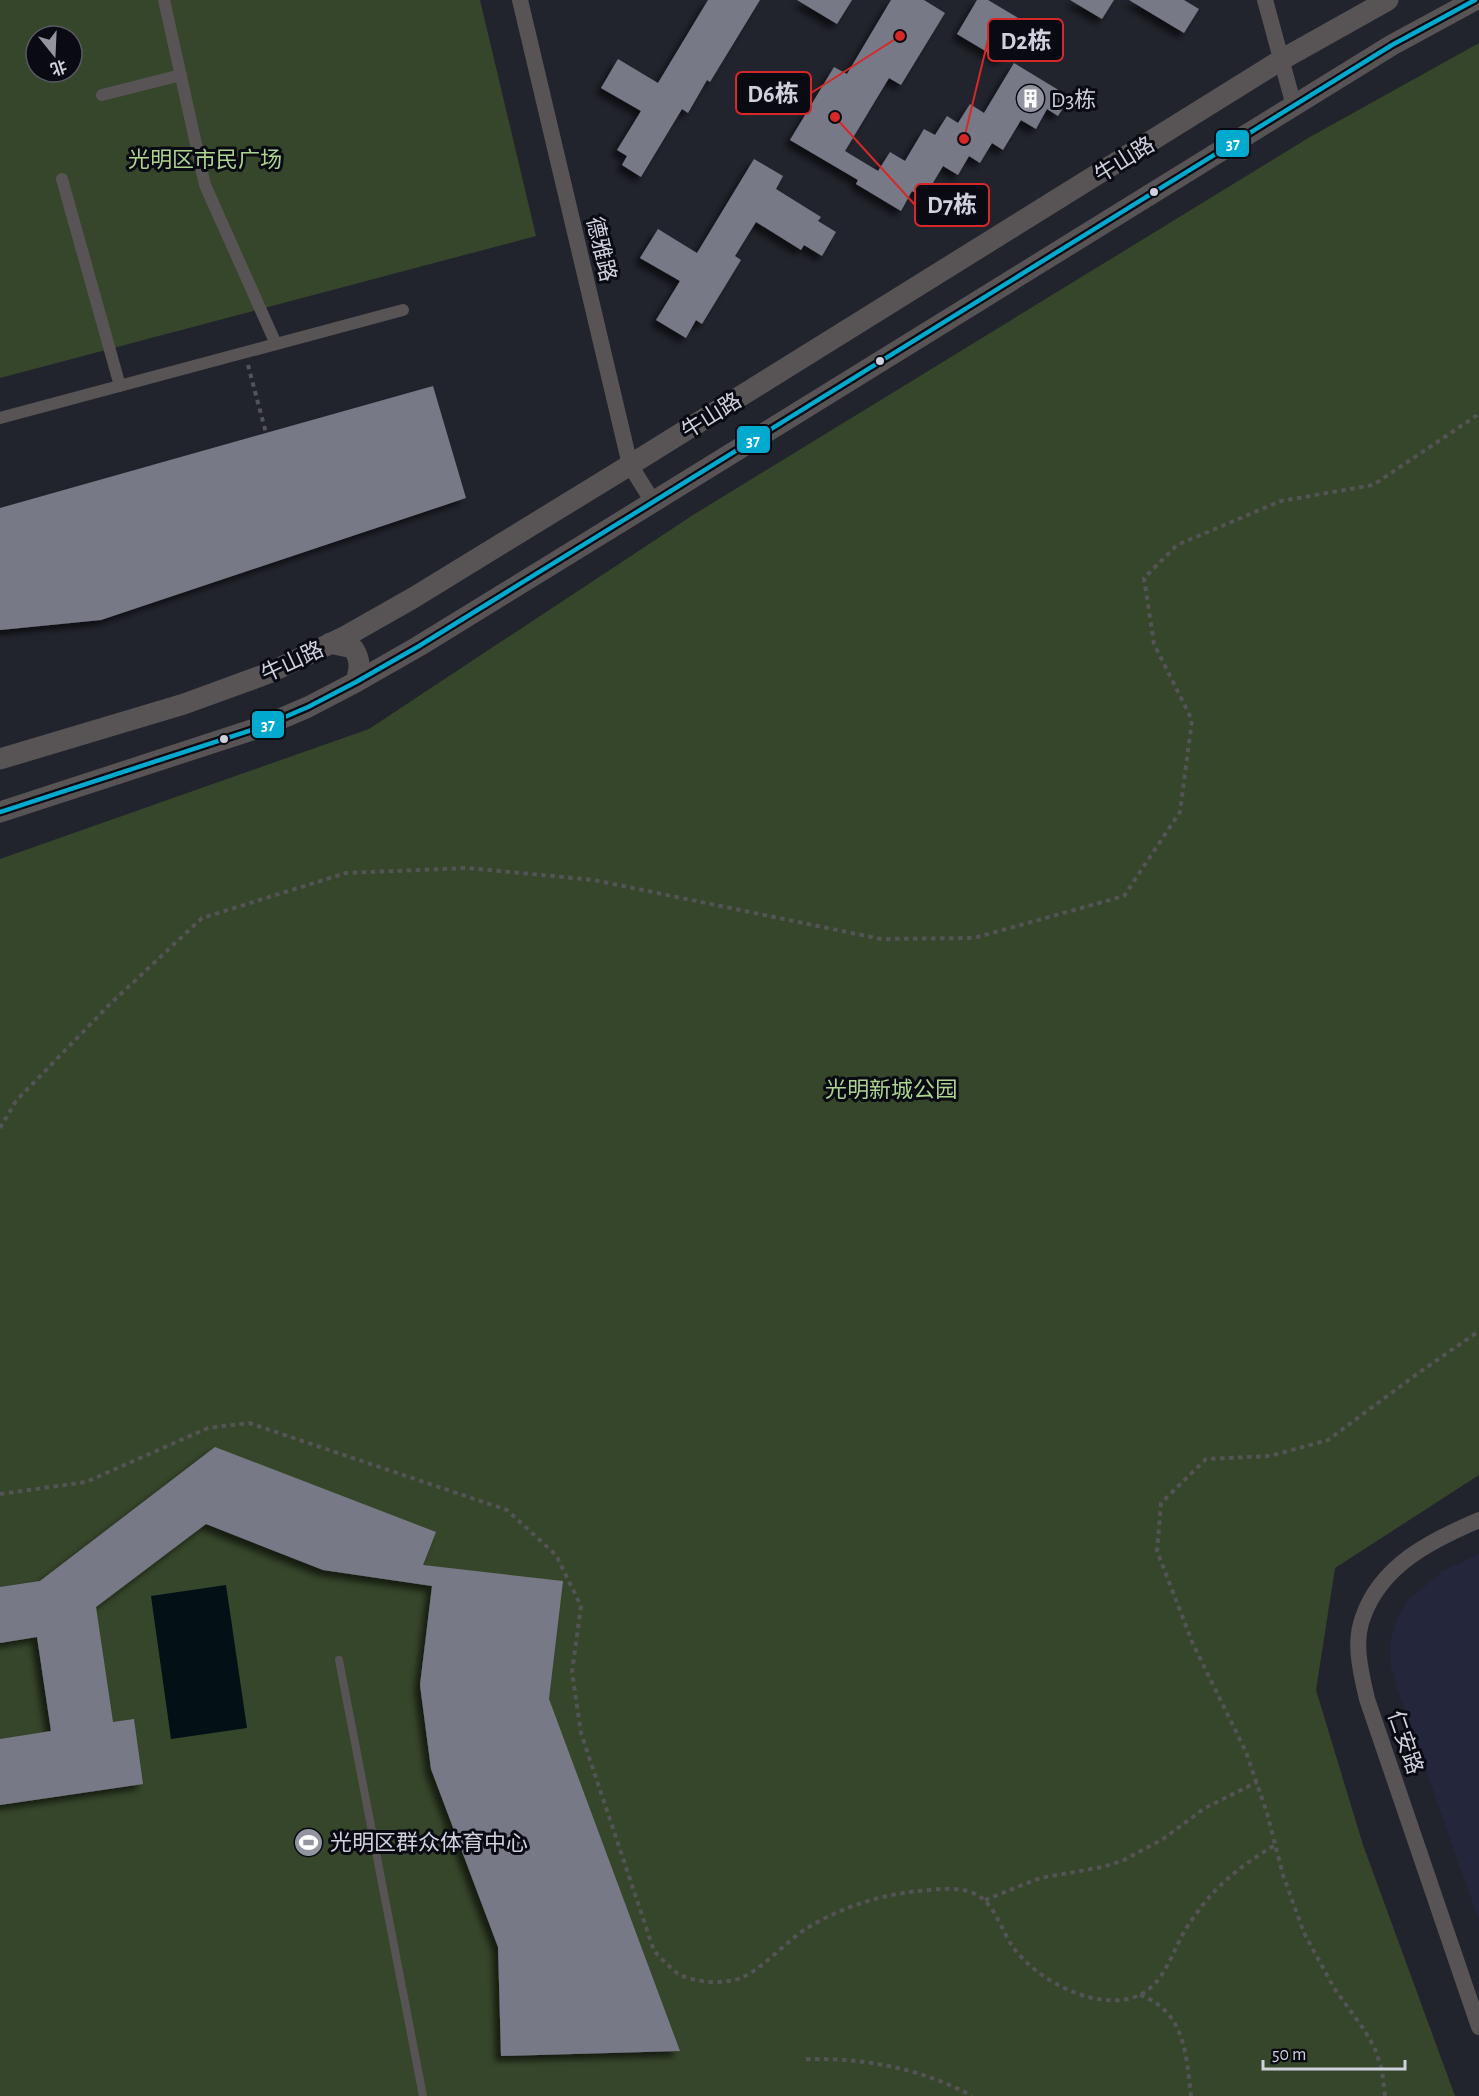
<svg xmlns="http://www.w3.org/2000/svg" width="1479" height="2096" viewBox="0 0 1479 2096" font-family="'Alegreya Sans','Noto Sans SC',sans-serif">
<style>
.built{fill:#24263c}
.green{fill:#36462a;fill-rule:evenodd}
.water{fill:#031015}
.building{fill:#777986;filter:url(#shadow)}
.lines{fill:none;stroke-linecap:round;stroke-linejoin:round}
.path{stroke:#545356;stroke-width:4;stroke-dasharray:4.5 4.5;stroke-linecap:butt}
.service{stroke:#585455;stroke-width:8}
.pedestrian{stroke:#585455;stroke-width:12}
.minor{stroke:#585455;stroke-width:16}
.tertiary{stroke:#585455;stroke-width:21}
.bus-1-casing{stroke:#090a12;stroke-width:9}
.bus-1{stroke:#00a9ce;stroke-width:4.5}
.bus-dot{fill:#cfd1dd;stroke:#090a12;stroke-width:2}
.labels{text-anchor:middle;stroke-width:6;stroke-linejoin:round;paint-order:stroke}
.poi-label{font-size:22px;fill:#cfd1dd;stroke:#090a12;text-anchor:start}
.park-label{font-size:22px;fill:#add48f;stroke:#090a12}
.street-label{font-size:22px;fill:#cfd1dd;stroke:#090a12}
.leader{fill:none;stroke:#d62828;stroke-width:2}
.callout-dot{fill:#d62828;stroke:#090a12;stroke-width:2}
.callout{fill:#090a12;stroke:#d62828;stroke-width:2}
.callout-label{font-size:24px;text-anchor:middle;font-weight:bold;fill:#cfd1dd}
.line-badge{stroke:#090a12;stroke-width:2}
.badge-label{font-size:16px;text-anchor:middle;font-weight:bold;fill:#fff}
</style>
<defs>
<filter id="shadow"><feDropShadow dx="-5.5" dy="5.5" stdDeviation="3" flood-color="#0009"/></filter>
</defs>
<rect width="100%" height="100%" fill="#22242d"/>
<path class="built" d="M1479 1554V1921L1398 1690 1391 1667 1390 1644 1396 1621 1408 1600 1443 1571Z"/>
<path class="green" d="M0 0H480L536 236 0 378ZM36 36H72V72H36Z
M1479 43V1475L1335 1568 1316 1690 1363 1845 1455 2096H0V859L369 729 693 515 1310 137Z"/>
<path class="water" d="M226 1585 247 1728 171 1739 151 1596Z"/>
<path class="building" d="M708 0H760L710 82 707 80 688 113 682 109 641 177 622 165 627 156 617 150 641 111 601 88 618 59 658 83Z
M797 0H852L837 24Z
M891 0H924L945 13 901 85 889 78 845 151 878 171 890 152 905 161 924 129 935 135 947 116 958 123 970 104 984 113 1014 63 1070 97 1058 116 1047 109 1036 129 1021 120 1003 150 992 143 980 163 969 156 958 175 943 166 924 198 912 191 901 211 856 184 858 180 790 140 834 67 847 74Z
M977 0H988L1025 22 1002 61 957 34Z
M1070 0H1114L1102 19Z
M1129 0H1184L1199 9 1184 33Z
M754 159 783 176 776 189 821 217 818 221 836 232 822 256 804 245 801 250 756 222 735 256 741 260 702 324 696 320 686 338 656 320 680 281 640 258 658 229 697 253Z
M433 386 466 498 101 620 0 630V508Z
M215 1447 436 1532 423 1565 563 1581 549 1699 680 2051 501 2056 498 1947 431 1769 420 1685 432 1586 323 1570 206 1524 96 1607 113 1722 134 1719 143 1784 0 1805V1739L51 1731 37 1637 0 1643V1587L40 1581Z"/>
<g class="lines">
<path class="path" d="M248 365 266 433
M0 1128 16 1101 110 1004 202 918 346 873 468 868 594 880 881 939 974 938 1124 896 1180 812 1192 720 1154 644 1144 578 1177 545 1281 501 1373 485 1479 414
M0 1494 86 1482 208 1428 249 1423 507 1510 556 1555 581 1606 572 1672 581 1733 654 1951C661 1958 669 1967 677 1973 693 1983 726 1985 743 1977 763 1968 785 1943 804 1930 839 1908 878 1895 919 1891 937 1889 962 1886 977 1895 996 1906 1001 1930 1013 1947 1036 1979 1088 2007 1128 1999 1162 1991 1169 1959 1184 1932 1189 1923 1196 1914 1202 1906 1222 1880 1247 1862 1275 1845
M985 1900 1040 1878 1103 1867 1124 1860 1163 1839 1205 1808 1257 1782
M1140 1995C1185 2012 1186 2053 1191 2096
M806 2059C864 2058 921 2068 972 2096
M1385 2096 1382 2070 1375 2049 1365 2031 1334 1988 1304 1933 1283 1875 1267 1813 1246 1752 1193 1644 1157 1551 1161 1503 1206 1459 1270 1456 1328 1440 1417 1374 1479 1331"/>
<path class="service" d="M339 1660 423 2096"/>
<path class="pedestrian" d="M164 0 205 185 276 344
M102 95 181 75
M62 179 120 386
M0 418 403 310"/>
<path class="minor" d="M520 0 630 465 653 502
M1265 0 1294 106
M1479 1520C1432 1540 1381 1565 1363 1617 1353 1643 1361 1673 1367 1699L1479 2027"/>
<path class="tertiary" d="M330 643 353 648C361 660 360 668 356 682
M0 759 184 704 269 673 346 636 413 598 630 465 1281 60 1388 0
M0 812 264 726 308 707 356 682 419 646 653 502 1392 45 1475 0"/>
<defs>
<path id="bus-1" d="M0 812 264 726 308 707 356 682 419 646 653 502 1392 45 1475 0"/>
</defs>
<use href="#bus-1" class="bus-1-casing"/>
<use href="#bus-1" class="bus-1"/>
</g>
<defs>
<symbol id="building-disc" viewBox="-11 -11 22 22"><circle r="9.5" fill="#92949f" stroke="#090a12"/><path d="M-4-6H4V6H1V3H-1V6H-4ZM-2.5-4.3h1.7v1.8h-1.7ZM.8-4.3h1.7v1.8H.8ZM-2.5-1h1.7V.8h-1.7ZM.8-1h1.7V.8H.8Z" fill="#fff"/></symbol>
<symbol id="stadium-disc" viewBox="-11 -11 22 22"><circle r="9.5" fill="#92949f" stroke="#090a12"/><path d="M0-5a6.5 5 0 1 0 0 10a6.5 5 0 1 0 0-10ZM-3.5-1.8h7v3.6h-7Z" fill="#fff"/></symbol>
</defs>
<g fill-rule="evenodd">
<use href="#building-disc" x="1014" y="82" width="33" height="33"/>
<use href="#stadium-disc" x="292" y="1826" width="33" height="33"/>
</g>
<g class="bus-dot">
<circle cx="1154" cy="192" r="5"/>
<circle cx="880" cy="361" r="5"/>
<circle cx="224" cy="739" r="5"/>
</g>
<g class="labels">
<g class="poi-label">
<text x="1051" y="107">D3栋</text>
<text x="330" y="1850">光明区群众体育中心</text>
</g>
<g class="park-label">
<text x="205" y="167">光明区市民广场</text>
<text x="891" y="1097">光明新城公园</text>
</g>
<g class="street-label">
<text transform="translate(1124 159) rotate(-32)" y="8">牛山路</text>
<text transform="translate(602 249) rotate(77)" y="8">德雅路</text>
<text transform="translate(711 415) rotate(-32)" y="8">牛山路</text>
<text transform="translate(292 661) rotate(-25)" y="8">牛山路</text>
<text transform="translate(1406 1742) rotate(71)" y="8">仁安路</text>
</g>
</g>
<path class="leader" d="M964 139L988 40M900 36L811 93M835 117L915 205"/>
<g class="callout-dot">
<circle cx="964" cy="139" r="6"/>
<circle cx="900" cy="36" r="6"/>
<circle cx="835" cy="117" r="6"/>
</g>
<g class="callout">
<rect x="988" y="19" width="75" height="42" rx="6"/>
<rect x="736" y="72" width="75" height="42" rx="6"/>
<rect x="915" y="184" width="74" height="42" rx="6"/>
</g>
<g class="callout-label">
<text x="1026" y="49">D2栋</text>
<text x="773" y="102">D6栋</text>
<text x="952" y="213">D7栋</text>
</g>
<g class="line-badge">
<rect x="1215" y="129" width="35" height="29" rx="6" fill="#00a9ce"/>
<rect x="736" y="425" width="35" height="29" rx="6" fill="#00a9ce"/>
<rect x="251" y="710" width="34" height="29" rx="6" fill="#00a9ce"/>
</g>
<g class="badge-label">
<text x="1233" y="149">37</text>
<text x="753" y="446">37</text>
<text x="268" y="730">37</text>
</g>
<g transform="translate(54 54) rotate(162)"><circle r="28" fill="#090a12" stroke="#585a63" stroke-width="1.5"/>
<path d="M0-4.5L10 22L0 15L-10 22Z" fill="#92949f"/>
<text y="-9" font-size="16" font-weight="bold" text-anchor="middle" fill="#cfd1dd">北</text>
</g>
<path d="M1263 2060v9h142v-9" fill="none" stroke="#cfd1dd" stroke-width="3"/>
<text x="1272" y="2060" font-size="18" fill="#cfd1dd" stroke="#090a12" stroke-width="4.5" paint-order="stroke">50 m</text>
</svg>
